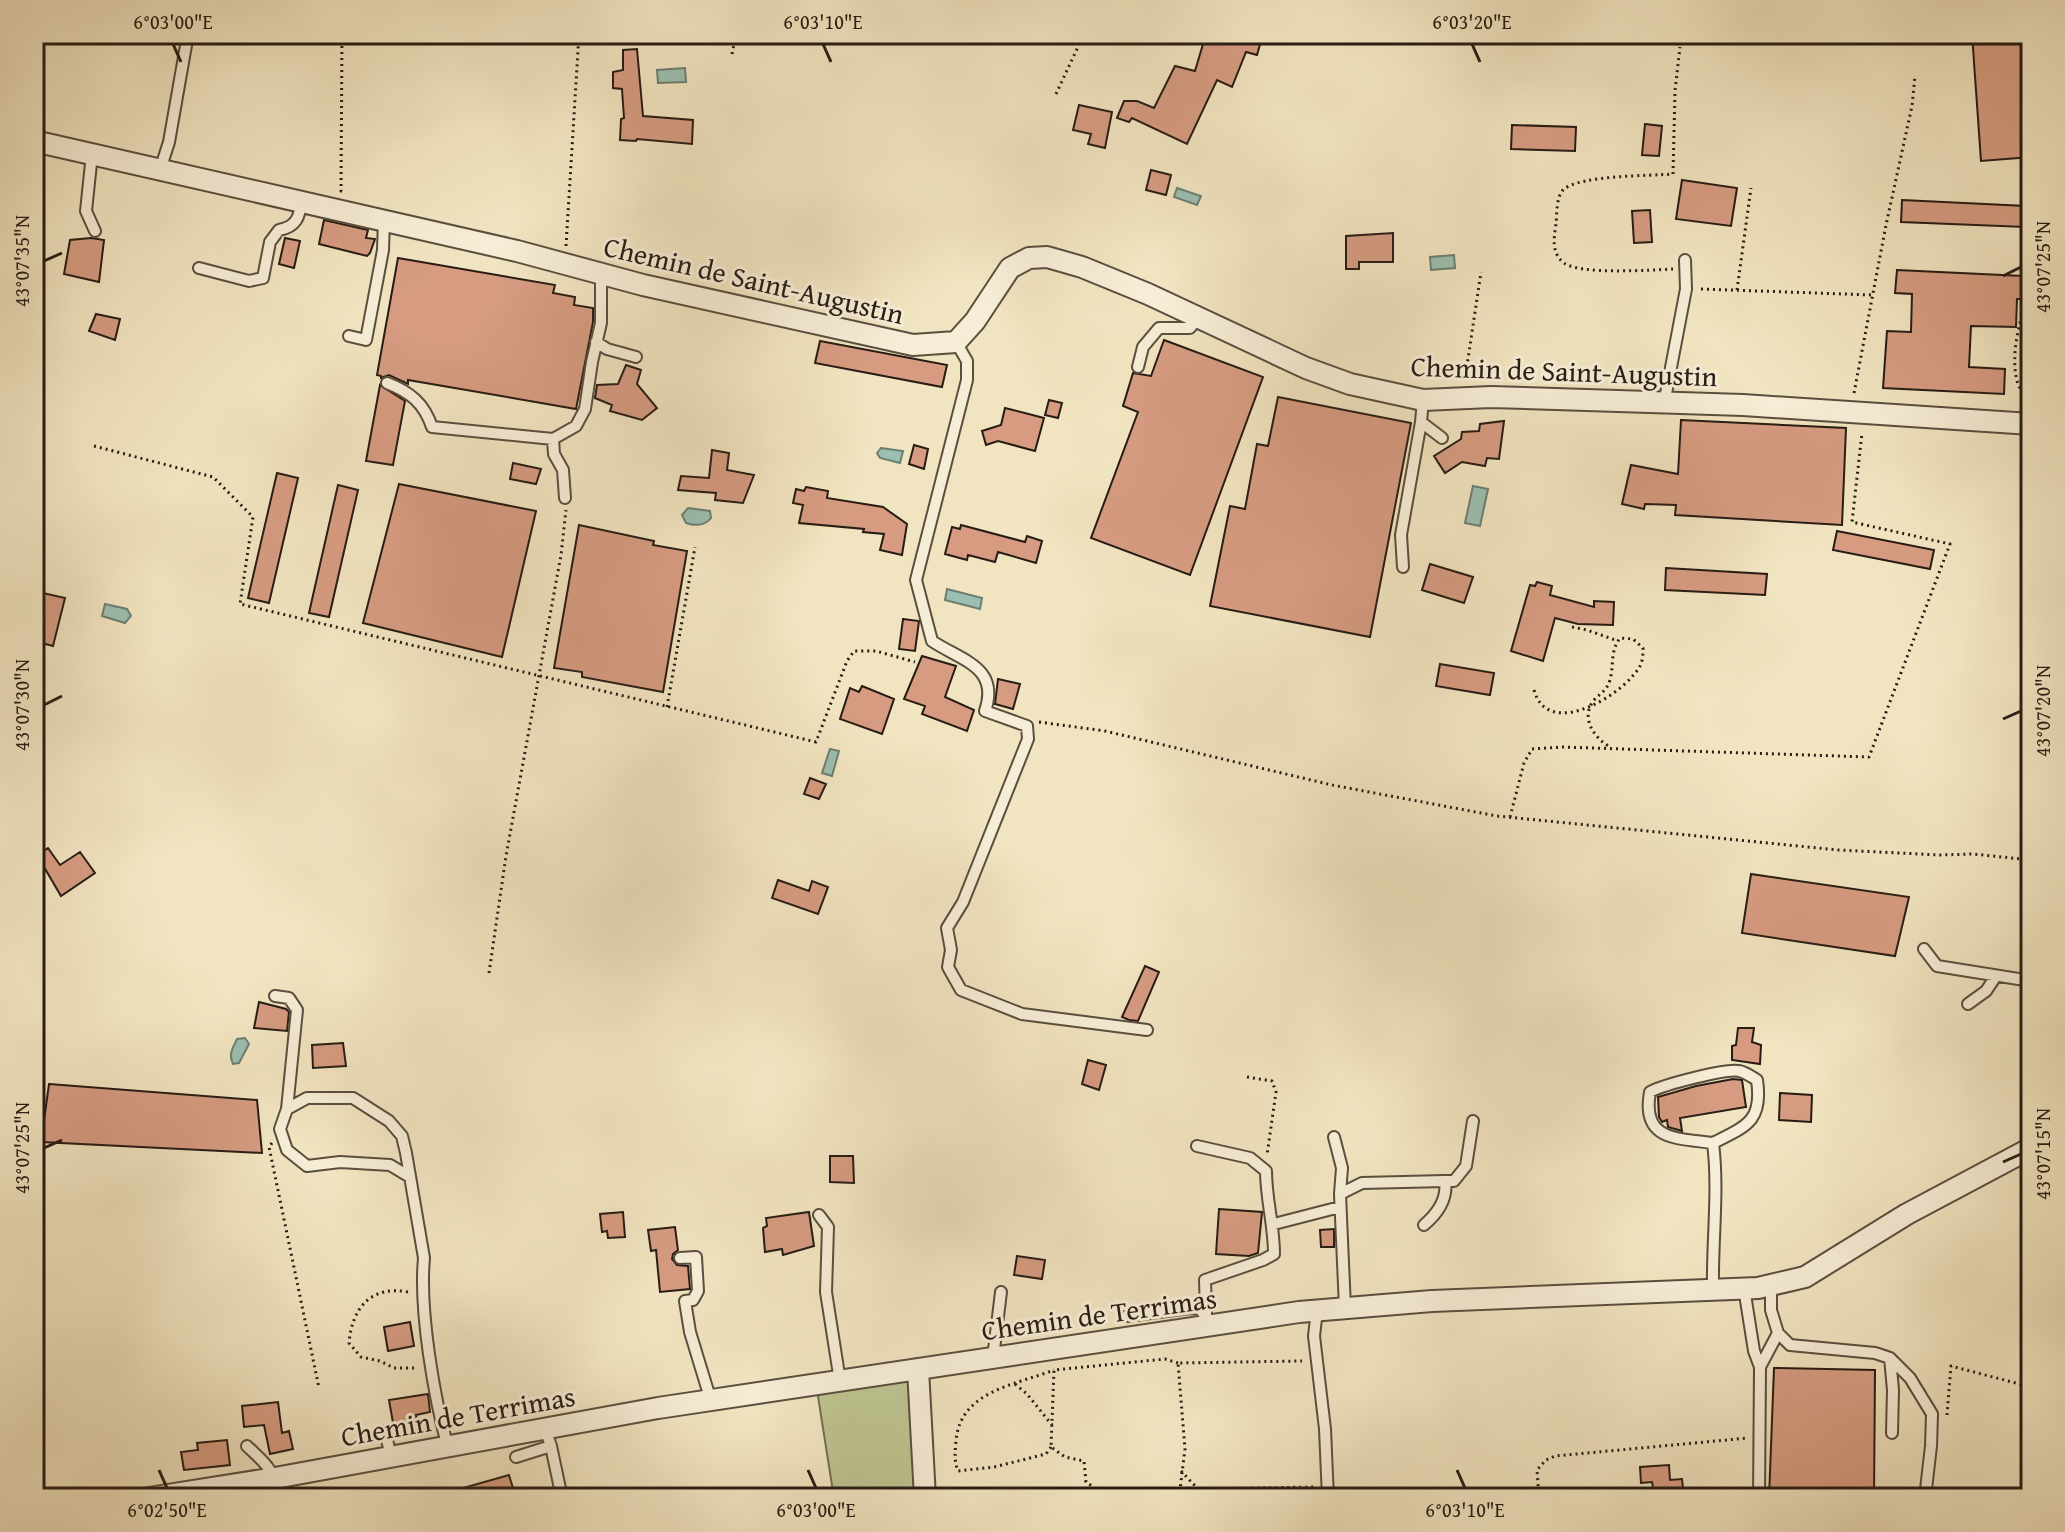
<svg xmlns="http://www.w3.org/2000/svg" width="2065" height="1532" viewBox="0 0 2065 1532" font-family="'Gentium Book Plus',serif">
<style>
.green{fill:#bdc390;stroke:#727052;stroke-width:2}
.water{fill:#9bbfb0;stroke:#6d7e72;stroke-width:2}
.building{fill:#d69b81;stroke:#271c14;stroke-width:2}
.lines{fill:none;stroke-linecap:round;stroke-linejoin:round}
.service-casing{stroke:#5a4e3f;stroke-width:14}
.minor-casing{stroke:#5a4e3f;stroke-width:24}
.path{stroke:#271c14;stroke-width:3;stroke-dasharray:2 4;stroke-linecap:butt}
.service{stroke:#f6edd6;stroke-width:10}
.minor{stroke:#f6edd6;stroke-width:20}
.ticks{fill:none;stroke:#271c14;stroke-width:3}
.labels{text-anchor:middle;stroke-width:6;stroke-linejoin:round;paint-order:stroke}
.street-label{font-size:28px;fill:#271c14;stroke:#f6edd6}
.neatline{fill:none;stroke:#271c14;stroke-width:3}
.ticks-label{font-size:20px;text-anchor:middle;fill:#271c14}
</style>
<rect width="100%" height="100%" fill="#f1e4c0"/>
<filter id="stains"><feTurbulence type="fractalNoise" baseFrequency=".0025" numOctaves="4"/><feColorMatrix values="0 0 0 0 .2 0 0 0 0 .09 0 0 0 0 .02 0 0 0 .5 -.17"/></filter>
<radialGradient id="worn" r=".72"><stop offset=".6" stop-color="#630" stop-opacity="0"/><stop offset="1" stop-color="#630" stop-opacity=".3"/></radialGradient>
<path class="green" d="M915 1375 919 1498H834L817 1390Z"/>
<path class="water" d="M685 68 686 82 658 83 657 70Z
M1177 188 1201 196 1197 205 1174 197Z
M1454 255 1455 268 1431 270 1430 257Z
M881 448 903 451 900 463 880 458 877 453Z
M1473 486 1488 489 1480 526 1465 523Z
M688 508 710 511 711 518C705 526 694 526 686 523L682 515Z
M947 589 982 598 980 609 945 600Z
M105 604 127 609 131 616 125 623 102 616Z
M830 749 839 751 832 776 822 773Z
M245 1038 249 1044 239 1063 233 1064C228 1055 233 1047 237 1039Z"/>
<path class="building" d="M1206 34H1263L1257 55 1246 52 1232 87 1217 80 1187 144 1132 118 1129 122 1117 118 1124 101H1137L1154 108 1175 66 1195 71Z
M1972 34H2031V157L1981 161Z
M637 49 643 116 693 120 692 144 637 139 636 141 620 140 621 119 624 118 622 89 613 88V72L623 70V50Z
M1079 105 1112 112 1105 148 1088 144 1091 134 1073 130Z
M1645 124 1662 126 1659 156 1642 155Z
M1512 125 1576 127 1575 151 1511 149Z
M1151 170 1171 175 1166 195 1146 190Z
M1682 180 1737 188 1731 226 1676 219Z
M1902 200 2026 206 2025 227 1901 222Z
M1650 210 1652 242 1634 243 1632 211Z
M324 220 368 230 366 238 375 239 370 253 367 256 319 244Z
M1393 233V262H1359V269H1346V236Z
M91 238 104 240 99 282 64 274 70 240Z
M285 238 300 241 294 268 279 264Z
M398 258 555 285 553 293 575 297 574 305 593 308V322L576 409 408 380V384L389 375 381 378V376L377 375Z
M1897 270 2023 276 2022 299H2017L2016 327 1971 326 1969 367 2005 369 2004 394 1883 388 1887 331 1911 332 1912 294 1895 293Z
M96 314 120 319 115 340 89 331Z
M1164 340 1263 377 1190 575 1091 538 1138 412 1123 406 1133 373 1151 376Z
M820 341 947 365 942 387 815 363Z
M626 365 641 370 637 384 657 408 642 420 610 411 612 405 595 398 597 385 618 384Z
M380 385 405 401 393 465 366 461Z
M1278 397 1411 423 1370 637 1210 606 1230 506 1245 509 1257 444 1268 446Z
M1049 400 1062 403 1058 418 1045 415Z
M1005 408 1044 418 1035 451 998 441 986 445 982 431 1001 425Z
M1681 420 1846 428 1842 525 1675 515 1676 505 1645 504 1644 509 1622 504 1631 465 1678 474Z
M1504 421 1499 459 1487 458 1485 466 1462 462 1445 473 1434 456 1461 439 1462 432 1479 431 1480 424Z
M914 445 928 449 924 469 909 464Z
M712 450 729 453 727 470 754 475 743 503 715 500 716 493 678 490 681 476 709 478Z
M513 463 541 469 536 484 510 479Z
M277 473 298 478 269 603 248 598Z
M399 484 536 511 502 657 363 623Z
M338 485 358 490 329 617 309 613Z
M806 487 828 491 827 498 883 507 907 524 902 555 880 550 884 534 863 532 864 529 799 523 803 505 793 503 796 489 804 491Z
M579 525 654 541 653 545 687 551 663 692 582 677V672L554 668Z
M961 525 1025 542 1027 536 1042 541 1036 563 998 552 995 562 968 555 967 560 945 554 952 527 960 529Z
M1837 531 1934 550 1930 569 1833 550Z
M1430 564 1473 577 1464 603 1422 590Z
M1666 568 1767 574 1765 595 1665 590Z
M1537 582 1552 586 1550 595 1594 607V601L1614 602 1613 625 1578 624 1555 618 1543 661 1511 651 1530 585 1535 586Z
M34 591 65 598 53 646 34 641Z
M903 619 919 621 915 651 899 649Z
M922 656 956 666 945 697 974 710 967 731 922 714 925 706 904 699Z
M1440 664 1494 673 1490 695 1436 686Z
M998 679 1020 684 1013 709 995 704Z
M862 686 894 699 882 734 840 719 850 688 859 692Z
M810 778 826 784 819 799 804 794Z
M48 848 60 865 80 852 95 873 61 896 37 855Z
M1751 874 1909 897 1895 956 1742 933Z
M778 880 809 891 812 881 828 887 818 914 772 898Z
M1145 966 1159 972 1138 1021 1129 1020 1122 1017Z
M259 1002 286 1009 289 1012 287 1031 254 1028Z
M1738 1028H1754L1752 1042 1761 1045 1760 1064 1732 1060V1046L1736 1045Z
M343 1043 346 1066 313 1068 312 1045Z
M1088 1060 1106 1065 1099 1090 1082 1084Z
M1733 1079 1742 1080 1746 1107 1680 1118 1682 1131 1668 1127 1667 1120 1662 1122 1659 1117 1658 1097 1696 1086Z
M49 1084 257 1100 262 1153 41 1142Z
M1780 1093 1812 1095 1811 1122 1779 1120Z
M830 1156H853L854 1183 830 1182Z
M1219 1209 1262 1212 1258 1253 1249 1256 1216 1254Z
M623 1212 625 1237 608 1238 607 1231 602 1232 600 1214Z
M809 1212 814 1246 783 1255 782 1249 765 1252 763 1228 767 1226 766 1218Z
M675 1227 678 1250 673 1254 672 1259 677 1265 688 1266 690 1289 660 1292 656 1250 651 1251 648 1230Z
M1334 1229V1247H1321L1320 1230Z
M1017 1256 1045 1260 1042 1279 1014 1275Z
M410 1322 414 1346 388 1351 384 1327Z
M1774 1368 1875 1370 1874 1498H1769Z
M428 1394 430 1412 416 1415 418 1424 394 1428 389 1400Z
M278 1402 282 1433 289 1431 293 1449 270 1454 264 1425 244 1427 242 1406Z
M227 1440 230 1465 184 1470 181 1452 198 1450 197 1443Z
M1669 1465 1670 1480 1682 1479 1684 1498H1655L1652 1482 1641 1483 1640 1467Z
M509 1475 516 1498H442V1494Z"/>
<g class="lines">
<defs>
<path id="service" d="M92 154 86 211 95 231
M160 170 169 142 188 34
M199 268 249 281 263 278 270 242 279 230C296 227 300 217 301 201
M349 336 366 340 383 250 384 220
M596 342 607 349 636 357
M956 342 967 361V380L916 580 932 641C962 661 1000 667 985 711L1027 726 1028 739 963 902 947 928 951 950 948 967 961 990 1022 1014 1147 1030
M1138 367 1143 347 1159 328H1190L1198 318
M387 383C410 392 424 403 432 427L553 439
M1423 400 1421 422 1442 438
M1664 404 1686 289 1685 260
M565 498 563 470 554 454 553 439 576 426 585 409 592 362 601 323V273
M1403 567 1401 535 1421 422
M1924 949 1937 966 2031 981
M275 996 289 998 297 1010 287 1109
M1968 1004 1986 991 1996 976
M1334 1137 1342 1168 1340 1194
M1197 1146 1250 1158 1266 1171C1266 1199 1274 1225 1274 1254L1263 1260 1205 1280 1206 1314
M410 1177 390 1165 340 1162 307 1166 287 1150 280 1129 287 1109 307 1098H353L389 1121 402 1136 406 1153 424 1258C419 1310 434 1397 448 1448
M1445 1181H1454L1466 1166 1473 1121
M819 1215 828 1227 826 1292 840 1381
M1274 1224 1340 1207
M680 1258 696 1257 698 1291 693 1300 685 1301 690 1332 711 1401
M1771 1285V1310L1778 1333 1790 1345 1875 1353 1890 1358 1910 1378 1932 1414 1931 1446 1925 1498
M1744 1288 1754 1351 1760 1367
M1713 1289C1712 1240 1719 1191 1713 1143 1747 1126 1763 1121 1757 1080 1752 1077 1745 1072 1739 1071 1727 1068 1662 1085 1650 1092 1641 1141 1677 1138 1713 1143
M1345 1308 1340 1194 1362 1183 1445 1181C1448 1200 1437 1214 1424 1225
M1317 1310 1314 1336 1325 1429 1328 1498
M1127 1316 1191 1308 1200 1309 1206 1317
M993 1358 1001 1292
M1890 1358 1893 1390 1892 1433
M545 1429 551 1446 562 1498
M385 1431 391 1457
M247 1446C267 1465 276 1470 275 1498
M516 1457 551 1446
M1759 1498 1760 1367 1778 1333"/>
<path id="minor" d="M34 141 517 251 643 285 913 345 956 342 975 321 1010 268 1029 258 1047 257 1082 267 1148 294 1306 368 1350 384 1423 400 1491 397 1743 405 2031 424
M918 1369 925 1498
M149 1498 275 1478 658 1408 1299 1312 1432 1301 1758 1288 1805 1277 1907 1214 2031 1148"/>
</defs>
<use href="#service" class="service-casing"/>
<use href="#minor" class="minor-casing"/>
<path class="path" d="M342 34 341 191 344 192
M732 54 736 34
M1056 94 1084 34
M566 246 579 34
M1673 269C1652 270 1580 275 1564 263 1551 253 1554 238 1556 224 1557 214 1556 196 1564 189 1582 175 1649 176 1673 174L1675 91 1680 47
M2031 281C2023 314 2007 354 2019 387L2031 390
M1701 289 1873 295
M1737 290 1751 188
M1465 379 1481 272
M1854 393 1886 225 1912 106 1915 76
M94 446 213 477 253 517 240 604 816 742 847 661 854 651H876L915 662
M1572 627 1587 630 1618 641
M1534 690C1548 741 1624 695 1640 666 1643 660 1643 654 1643 648L1633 639 1620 638C1610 651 1614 665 1610 680 1607 690 1601 693 1594 700 1580 718 1594 738 1610 747
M667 707 695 547
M1039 722 1105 731 1332 785 1497 816 1838 850 1940 855 1973 854 2031 860
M1510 817 1524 763 1532 749 1562 747 1869 757 1950 544 1852 522 1862 433
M489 973 506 856 561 555 566 510
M1247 1077 1272 1081 1276 1092 1267 1155
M272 1143 269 1147 319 1388
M408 1292C371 1285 352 1308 349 1343L361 1357 380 1361 394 1368H416
M1178 1363 1165 1359 1054 1370 1051 1447 1065 1457 1084 1461 1086 1482 1096 1489H1179
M1015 1384 1027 1394 1052 1425
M1947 1415 1951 1366 2031 1387
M1051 1447 1046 1454 994 1467 958 1471C954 1461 955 1452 956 1441 960 1391 1015 1385 1054 1370
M1181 1471 1198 1489 1315 1487
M1179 1498 1185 1449 1178 1363 1302 1361
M1539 1498 1537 1470 1546 1460 1555 1456 1748 1438"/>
<use href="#service" class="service"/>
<use href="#minor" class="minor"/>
</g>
<path class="ticks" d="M173 44 181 62M823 44 831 62M1472 44 1480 62M44 261 62 253M2003 276 2021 267M44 705 62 696M2003 719 2021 711M44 1148 62 1140M2003 1162 2021 1154M159 1470 167 1488M808 1470 816 1488M1457 1470 1465 1488"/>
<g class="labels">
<g class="street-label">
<text transform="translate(754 280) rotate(13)" y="10">Chemin de Saint-Augustin</text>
<text transform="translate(1564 371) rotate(2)" y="10">Chemin de Saint-Augustin</text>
<text transform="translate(1099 1314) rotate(-8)" y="10">Chemin de Terrimas</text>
<text transform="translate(458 1416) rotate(-10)" y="10">Chemin de Terrimas</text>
</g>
</g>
<rect width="2065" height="1532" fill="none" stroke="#f1e4c0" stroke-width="88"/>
<rect x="44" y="44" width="1977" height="1444" class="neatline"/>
<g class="ticks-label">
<text x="173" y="29">6°03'00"E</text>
<text x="823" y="29">6°03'10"E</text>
<text x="1472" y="29">6°03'20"E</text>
<text transform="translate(22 261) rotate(-90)" y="7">43°07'35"N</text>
<text transform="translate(2043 267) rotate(-90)" y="7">43°07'25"N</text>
<text transform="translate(22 705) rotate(-90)" y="7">43°07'30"N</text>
<text transform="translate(2043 711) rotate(-90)" y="7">43°07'20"N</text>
<text transform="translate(22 1148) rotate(-90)" y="7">43°07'25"N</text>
<text transform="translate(2043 1154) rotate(-90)" y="7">43°07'15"N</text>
<text x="167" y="1517">6°02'50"E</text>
<text x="816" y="1517">6°03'00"E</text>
<text x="1465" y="1517">6°03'10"E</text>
</g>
<rect width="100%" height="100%" filter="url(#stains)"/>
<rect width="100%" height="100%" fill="url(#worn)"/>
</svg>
